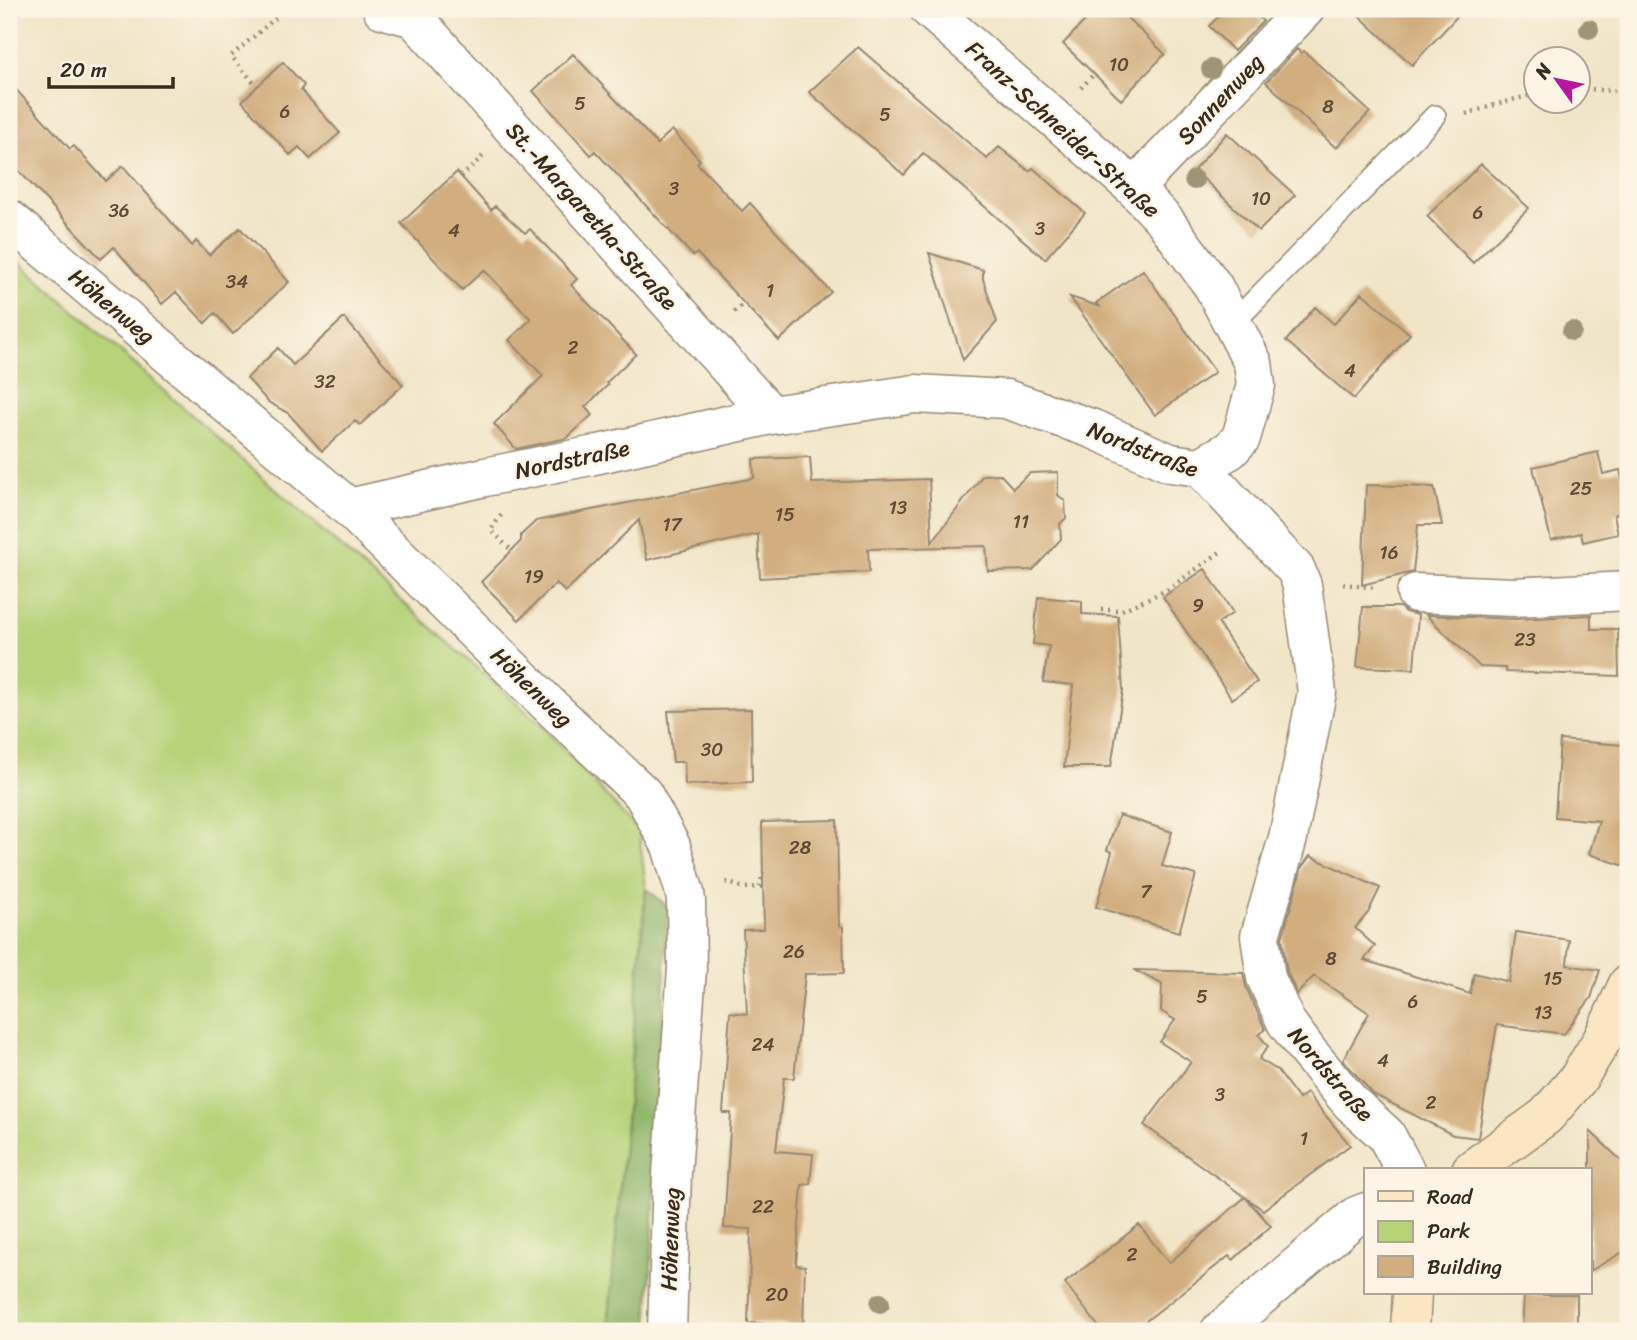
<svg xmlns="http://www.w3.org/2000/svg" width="1637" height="1340" viewBox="0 0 1637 1340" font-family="Sriracha,sans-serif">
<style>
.green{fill:#b6d37a;stroke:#787e4c;stroke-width:2}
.forest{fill:#90b56a;stroke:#667044;stroke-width:2}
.building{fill:#d2ae7f}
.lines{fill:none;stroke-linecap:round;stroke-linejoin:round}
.service-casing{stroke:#968872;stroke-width:24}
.minor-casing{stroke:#968872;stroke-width:41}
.secondary-casing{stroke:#968872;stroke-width:41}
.path{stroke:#968872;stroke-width:4.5;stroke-dasharray:2 5;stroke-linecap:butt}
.service{stroke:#fff;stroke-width:21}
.minor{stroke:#fff;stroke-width:38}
.secondary{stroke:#fbe6c4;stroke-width:38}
.tree{fill:#9e9577}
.labels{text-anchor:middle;stroke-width:5;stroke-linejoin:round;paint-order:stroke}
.number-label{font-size:19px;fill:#614b36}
.street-label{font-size:23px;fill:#3b2a1e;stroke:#fcf5e5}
</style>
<rect width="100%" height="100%" fill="#fcf5e5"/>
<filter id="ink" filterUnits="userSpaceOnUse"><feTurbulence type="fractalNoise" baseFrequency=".0143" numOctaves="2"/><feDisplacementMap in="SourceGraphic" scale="14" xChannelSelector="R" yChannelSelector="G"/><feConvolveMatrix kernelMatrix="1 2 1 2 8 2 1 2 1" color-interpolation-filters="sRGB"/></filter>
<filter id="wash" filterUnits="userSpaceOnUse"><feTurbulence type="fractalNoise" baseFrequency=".00686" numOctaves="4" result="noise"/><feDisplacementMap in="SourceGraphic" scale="28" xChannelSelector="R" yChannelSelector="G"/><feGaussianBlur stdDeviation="1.57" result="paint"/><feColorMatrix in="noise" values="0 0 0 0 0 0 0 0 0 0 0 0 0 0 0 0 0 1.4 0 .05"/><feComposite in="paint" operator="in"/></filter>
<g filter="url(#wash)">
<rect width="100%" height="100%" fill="#f0e5c7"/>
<path class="green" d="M9 253 537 721 639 831 646 888 608 1331H9Z"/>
<path class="forest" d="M646 888 668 907 648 1331H608Z"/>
<g id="blocks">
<path class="building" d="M1096 9H1118L1165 54 1121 100 1063 44Z
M1226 9H1249L1263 21 1234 51 1209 26Z
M1352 9H1464L1412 65Z
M858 47 987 159 999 147 1029 171 1033 168 1085 213 1045 259 923 153 904 175 809 92Z
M1297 49 1301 53 1304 51 1370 112 1336 148 1266 82Z
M573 54 657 144 672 130 700 160 697 163 742 211 750 203 831 292 779 341 697 253 693 256 595 151 591 155 533 91Z
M283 62 304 85 301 90 340 133 310 159 299 147 290 155 242 101Z
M9 82 70 149 74 146 106 181 123 166 192 246 196 241 209 255 240 228 289 282 233 334 215 313 205 323 176 292 162 304 114 247 101 259 9 160Z
M1227 133 1295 195 1259 231 1194 170Z
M1481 164 1529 208 1473 263 1427 216Z
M457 172 491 210 495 206 525 233 530 229 577 279 571 285 636 354 606 383 608 385 585 407 592 415 567 438 516 449 494 424 543 376 509 340 531 319 484 270 462 290 401 223Z
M929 253 983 270V279L997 322 963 360Z
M1143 270 1215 372 1155 415 1070 297 1101 307 1096 303Z
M1362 293 1410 334 1354 399 1286 341 1315 307 1334 324Z
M344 318 403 385 360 425 355 421 322 451 288 413 268 402 247 378 278 348 293 365Z
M1598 452 1603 474 1620 470 1628 502V511L1614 515 1618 534 1583 542 1581 533 1551 540 1533 467Z
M810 457 812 483 929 479 932 542 983 475 1000 474 1013 488 1030 473 1058 472V495L1065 501 1066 518 1060 524 1061 539 1033 570 988 571 986 546 868 549 869 572 760 578 758 534 647 560 639 520 565 592 556 583 519 620 481 582 521 541V535L536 521 754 478 753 459Z
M1366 485 1434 487 1442 525H1418L1413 572 1362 585Z
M1205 569 1233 613 1218 623 1257 682 1232 699 1163 597Z
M1038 597 1082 601V614L1118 616 1123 690 1111 767H1064L1073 685 1043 682 1049 646 1033 644Z
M1363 607H1400L1405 612 1418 615 1414 669 1357 667Z
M1426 615 1515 619 1591 615V629H1618L1619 676 1506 672 1505 668 1480 667Z
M751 709 752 782 685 785 684 762H673L668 711Z
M1560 740 1623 745 1622 752 1628 753V867L1589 854 1599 821 1555 817Z
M1119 815 1172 832 1162 866 1196 875 1179 932 1096 907 1112 852 1107 850Z
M837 820 839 926 843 927 844 973 805 974 794 1078H784L776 1151 813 1154 810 1184 802 1185 796 1265 805 1266 803 1325 748 1323 751 1229 724 1228 731 1113H723L730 1012 747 1014 743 930 764 929 762 822Z
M1310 856 1380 888 1368 913 1355 928 1375 946 1364 960 1470 994 1474 973 1509 982 1516 932 1569 940 1567 965 1600 970 1591 998 1564 1034 1497 1025 1478 1138 1453 1135 1373 1094 1343 1060 1369 1013 1314 976 1297 994 1287 972 1282 938 1302 867Z
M1134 970 1243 973 1246 987 1265 1029 1259 1035 1268 1046 1259 1059 1277 1070 1299 1099 1307 1093 1350 1145 1263 1210 1245 1197 1271 1226 1233 1260 1229 1256 1133 1331H1102L1065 1283 1139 1225 1169 1263 1245 1197 1144 1125 1191 1062 1160 1042 1175 1020 1161 1011 1162 984Z
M1590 1131 1628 1167V1249L1590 1271Z
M1524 1295H1577V1331H1522Z"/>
</g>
</g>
<g filter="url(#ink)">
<use href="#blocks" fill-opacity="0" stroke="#968872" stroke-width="2"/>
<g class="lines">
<defs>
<path id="service" d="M1233 323 1435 116"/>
<path id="minor" d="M382 9 414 18 771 415
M929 9 1134 188 1165 221 1213 286 1253 363 1256 385 1241 438 1230 450 1200 467
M1134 188 1305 9
M9 219 349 508 551 707 643 794 671 846 685 893 686 901 687 969 672 1173 667 1331
M349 508 485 477 590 456 771 415 915 394 1006 399 1093 429 1170 463 1200 467 1296 570 1302 585 1317 692 1288 838 1260 936 1266 978 1286 1022 1309 1053 1351 1103 1386 1135 1405 1170
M1416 593 1514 597 1628 591
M1220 1331 1356 1216 1366 1212"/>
<path id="secondary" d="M1471 1170 1546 1116 1578 1079 1602 1040 1628 984
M1410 1331 1412 1293"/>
</defs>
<use href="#service" class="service-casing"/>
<use href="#minor" class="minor-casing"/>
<use href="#secondary" class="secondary-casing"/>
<path class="path" d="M258 87 231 56 286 9
M1081 88 1094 74
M1578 88 1614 91 1626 100
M1466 114 1504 102 1536 94
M461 177 484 155
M734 312 744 303
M501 515 491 530 512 551
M1343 584 1376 588
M1101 610H1122L1167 590 1223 550
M726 882 744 888 760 887 763 872"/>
<use href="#service" class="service"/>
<use href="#minor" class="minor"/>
<use href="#secondary" class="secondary"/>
</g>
<g class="tree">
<circle cx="1589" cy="29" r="10"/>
<circle cx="1211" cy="69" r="10"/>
<circle cx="1194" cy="180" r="10"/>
<circle cx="1572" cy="331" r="10"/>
<circle cx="880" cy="1303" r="10"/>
</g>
</g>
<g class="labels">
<g class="number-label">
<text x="1119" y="71">10</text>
<text x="580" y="110">5</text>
<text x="1328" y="113">8</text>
<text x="285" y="118">6</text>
<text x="885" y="121">5</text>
<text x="674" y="195">3</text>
<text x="1261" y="205">10</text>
<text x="119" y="217">36</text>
<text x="1478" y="219">6</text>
<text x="1040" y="235">3</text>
<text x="454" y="237">4</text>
<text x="237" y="288">34</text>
<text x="770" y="297">1</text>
<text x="573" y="354">2</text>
<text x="1350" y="377">4</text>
<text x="325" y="388">32</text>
<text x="1581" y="495">25</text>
<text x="898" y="514">13</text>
<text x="785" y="521">15</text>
<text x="1021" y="528">11</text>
<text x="672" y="531">17</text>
<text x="1389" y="559">16</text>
<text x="534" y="583">19</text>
<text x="1198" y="612">9</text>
<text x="1525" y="646">23</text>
<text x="712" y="756">30</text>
<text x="800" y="854">28</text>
<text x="1146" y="898">7</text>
<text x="794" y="958">26</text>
<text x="1331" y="965">8</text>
<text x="1553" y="985">15</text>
<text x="1202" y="1003">5</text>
<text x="1413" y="1008">6</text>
<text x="1543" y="1019">13</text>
<text x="763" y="1051">24</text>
<text x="1383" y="1067">4</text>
<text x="1220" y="1101">3</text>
<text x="1431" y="1109">2</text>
<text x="1304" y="1145">1</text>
<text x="763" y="1213">22</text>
<text x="1132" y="1261">2</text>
<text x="777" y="1301">20</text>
</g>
<g class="street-label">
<text transform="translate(1220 99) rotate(-47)" y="8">Sonnenweg</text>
<text transform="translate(1063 129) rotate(42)" y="8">Franz-Schneider-Straße</text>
<text transform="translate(592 216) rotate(48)" y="8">St.-Margaretha-Straße</text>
<text transform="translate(112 306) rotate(40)" y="8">Höhenweg</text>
<text transform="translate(1143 449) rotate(21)" y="8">Nordstraße</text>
<text transform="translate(572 459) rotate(-12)" y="8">Nordstraße</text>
<text transform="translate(532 687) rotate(44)" y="8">Höhenweg</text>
<text transform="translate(1331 1074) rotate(49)" y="8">Nordstraße</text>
<text transform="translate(670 1239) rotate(-88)" y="8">Höhenweg</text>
</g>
</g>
<rect width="1637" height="1340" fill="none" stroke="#fcf5e5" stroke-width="35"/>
<rect x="1364" y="1168" width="228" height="126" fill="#fcf5e5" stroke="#afa495" stroke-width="2"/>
<rect x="1378" y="1191" width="35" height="10" fill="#fbe6c4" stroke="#afa495" stroke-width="2"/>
<text x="1427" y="1204" font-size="21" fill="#3b2a1e">Road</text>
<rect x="1378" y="1221" width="35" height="21" fill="#b6d37a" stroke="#afa495" stroke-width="2"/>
<text x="1427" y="1238" font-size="21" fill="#3b2a1e">Park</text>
<rect x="1378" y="1256" width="35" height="21" fill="#d2ae7f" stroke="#afa495" stroke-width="2"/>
<text x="1427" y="1274" font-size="21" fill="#3b2a1e">Building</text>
<g transform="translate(1557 80) rotate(303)"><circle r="33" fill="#fcf5e5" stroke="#afa495" stroke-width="2"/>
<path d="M0-5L12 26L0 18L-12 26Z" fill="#b5179e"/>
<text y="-10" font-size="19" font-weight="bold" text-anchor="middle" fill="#3b2a1e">N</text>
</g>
<path d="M49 77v10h124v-10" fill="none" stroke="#3b2a1e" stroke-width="3.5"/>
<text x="60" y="77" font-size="21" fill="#3b2a1e" stroke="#fcf5e5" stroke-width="5" paint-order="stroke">20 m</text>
</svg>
